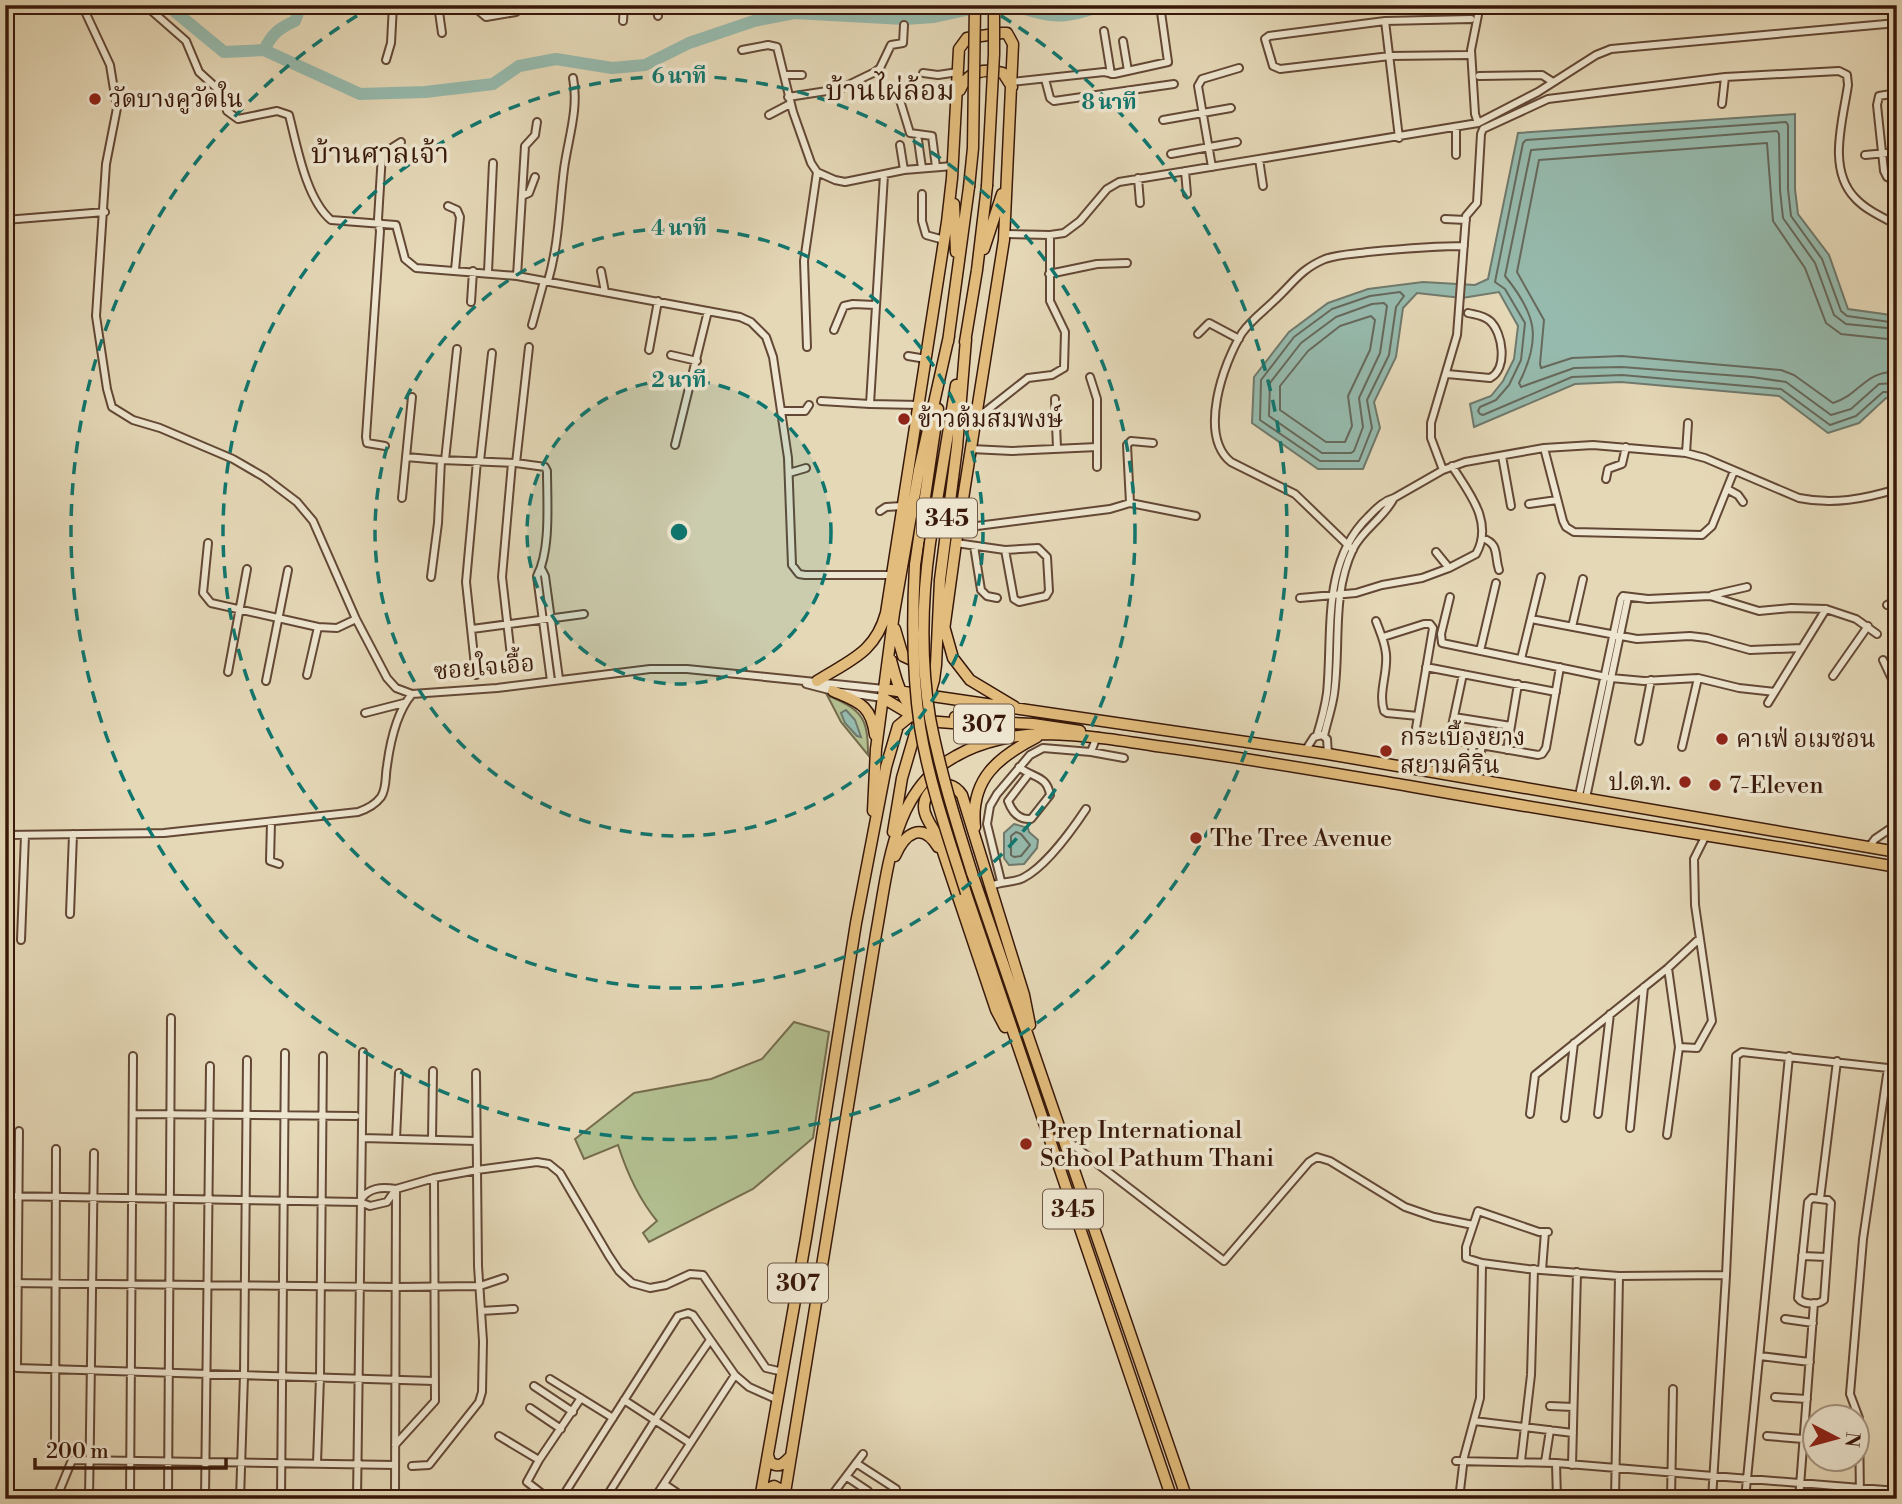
<svg xmlns="http://www.w3.org/2000/svg" width="1902" height="1504" viewBox="0 0 1902 1504" font-family="'Libre Bodoni','Noto Serif Thai',serif">
<style>
.green{fill:#b2bf90;stroke:#756c4d;stroke-width:2}
.water{fill:#96baad;stroke:#70796c;stroke-width:2}
.lines{fill:none;stroke-linecap:round;stroke-linejoin:round}
.shore{stroke:#67695c;stroke-width:2}
.river{stroke:#96baad;stroke-width:12}
.minor-casing{stroke:#634835;stroke-width:10}
.primary-casing{stroke:#38180a;stroke-width:13}
.minor{stroke:#eee6d0;stroke-width:6}
.primary{stroke:#e2bc7c;stroke-width:10}
.primary-bridge-casing{stroke:#38180a;stroke-width:13;stroke-linecap:butt}
.primary-bridge{stroke:#e2bc7c;stroke-width:10}
.ring{fill:none;stroke:#0f766e;stroke-width:3.5;stroke-dasharray:12 9}
.poi-dot{fill:#8f2418;stroke:#eee6d0;stroke-width:2.5}
.labels{text-anchor:middle;stroke-width:7;stroke-linejoin:round;paint-order:stroke}
.shield{fill:#eee6d0;stroke:#6f5645;stroke-width:2}
.shield-label{font-size:23px;font-weight:bold;fill:#38180a}
.poi-label{font-size:24px;fill:#38180a;stroke:#eee6d0;text-anchor:start}
.street-label{font-size:24px;fill:#38180a;stroke:#eee6d0}
.quarter-label{font-size:28px;fill:#38180a;stroke:#eee6d0}
.centre{fill:#0f766e;stroke:#eee6d0;stroke-width:3.5}
.ring-label{font-size:21px;text-anchor:middle;font-weight:bold;fill:#0f766e;stroke:#eee6d0;stroke-width:7;stroke-linejoin:round;paint-order:stroke}
</style>
<rect width="100%" height="100%" fill="#e5d8b7"/>
<filter id="stains"><feTurbulence type="fractalNoise" baseFrequency=".00286" numOctaves="4"/><feColorMatrix values="0 0 0 0 .2 0 0 0 0 .09 0 0 0 0 .02 0 0 0 .5 -.17"/></filter>
<radialGradient id="worn" r=".72"><stop offset=".6" stop-color="#630" stop-opacity="0"/><stop offset="1" stop-color="#630" stop-opacity=".3"/></radialGradient>
<path class="green" d="M827 695C862 710 868 717 868 755L841 722Z
M794 1022 829 1032 813 1138 753 1189 649 1242 643 1233 657 1221C638 1198 627 1173 618 1145L584 1159 575 1139 634 1093 711 1079 762 1059Z"/>
<path class="water" d="M1795 114V189L1798 214 1829 255 1848 309 1891 315 1897 311V399L1886 398 1859 423 1828 433 1779 396 1621 382 1575 384 1474 427 1470 404 1491 396 1503 381 1514 359 1518 326 1499 292 1462 298 1417 293 1403 308 1396 357 1374 402 1380 428 1363 469H1318L1252 423 1254 377 1289 332 1328 303 1368 289 1423 282 1475 285 1488 279 1518 133Z
M846 710 855 720 861 737 857 736 845 723 841 713Z
M1014 824 1028 828 1029 832 1038 840 1037 848 1024 864 1009 865 1004 858V833Z"/>
<g class="lines">
<path class="shore" d="M1400 292 1404 296 1396 307 1389 355 1367 400 1372 428 1359 461H1320L1260 420 1261 380 1294 337 1332 309 1370 296Z
M1384 303 1387 306 1380 353 1359 398 1363 427 1354 451 1351 453H1322L1269 416 1270 383 1301 343 1336 317 1372 304Z
M1371 316 1375 320 1370 350 1348 396 1352 426 1345 442H1326L1280 410V386L1308 351 1340 326Z
M1897 320 1890 322 1847 316 1841 311 1822 259 1791 216 1788 189V125L1786 122 1526 140 1523 143 1495 282 1505 289 1525 323 1521 360 1509 385 1496 400 1480 407 1478 411 1480 414 1483 415 1572 377 1622 375 1781 389 1830 425 1856 416 1883 392H1897
M1897 329 1846 324 1834 315 1815 263 1783 218 1780 190 1779 134 1777 131 1531 150 1505 276C1536 314 1542 338 1519 383L1521 387 1574 368 1622 367 1752 377 1786 382 1831 415 1851 409 1879 384 1897 383
M1897 340 1841 334 1826 323 1805 268 1773 221 1767 143 1539 160 1517 272 1544 320 1540 364 1541 368 1572 358 1622 356 1781 370 1794 375 1833 403C1860 395 1865 370 1897 372
M1016 832 1021 834 1030 845 1021 856 1014 857 1011 855V836Z"/>
<path class="river" d="M167 5 224 52 264 50 360 94 425 92 493 84 519 66 556 59 612 68 645 65 689 43 754 21 794 13 904 19 934 17 989 5
M1014 5C1051 19 1065 19 1103 5
M264 50C272 34 279 28 295 21L301 5"/>
<defs>
<path id="minor" d="M82 5 110 65 117 108 106 164 96 316 107 389 112 407 133 420 160 428 233 459 264 477 297 502 313 521 356 619 387 678 396 688 412 694
M145 5 186 41 199 72 222 93 227 111 238 119 277 111 289 115C297 146 306 199 331 220L396 225 405 259 416 268 517 276 740 317 751 322 766 337 773 357 788 458 792 565 799 574 805 575H891
M438 5 442 33
M478 5 480 12 486 17 516 12
M656 5 658 16
M333 6V5
M623 21 624 5
M1385 21 1399 138
M1104 31 1111 74
M1123 41 1128 71
M742 50 768 45 777 47 793 112 811 163 817 172 835 180 845 182 904 170 953 166
M1468 55 1390 56 1280 69 1273 66 1265 39 1269 36 1385 21 1471 19
M386 60 391 43 393 5
M923 73 938 75 958 72
M784 75H802
M1479 76 1542 75 1553 82
M1045 79 1050 98 1054 101 1174 84
M1012 82 1104 72 1114 74 1168 62 1160 5
M1897 93 1879 96 1877 105 1884 171 1887 177 1897 181
M788 97 840 89 875 72 880 68 891 45 903 43 904 25
M899 97 910 133 932 136 936 167
M1722 104 1725 77
M769 115 790 104
M1163 120 1231 108
M1478 123 1475 114 1471 50 1480 5
M1456 128V155
M918 140 922 168
M900 145 904 170
M1171 154 1237 142
M1865 155 1897 152
M1259 159 1263 186
M1212 167 1198 86 1202 79 1239 68
M1185 171 1187 194
M1138 178 1140 203
M922 194V221L926 235 944 240
M522 196 529 193 535 177
M448 206 457 210 460 217 455 270
M1445 219 1466 220
M5 220 105 212
M1005 234 1050 235 1064 233 1080 221 1107 189 1119 182 1478 123 1538 92 1596 55 1611 49 1897 23
M601 271 605 292
M488 272 493 163
M1049 274 1097 264 1127 263
M517 276 525 146 535 135 537 122
M548 281C559 243 559 208 564 169 568 139 579 109 573 78
M471 302 473 271
M532 325 544 281
M834 330 844 306 853 304 875 305
M1198 334 1209 323 1239 339
M807 347 804 261 817 172
M649 350 658 301
M671 355 697 361
M908 356 926 359
M1447 374 1490 378C1508 369 1503 333 1490 321 1483 315 1476 315 1468 313
M1090 377 1097 399V467
M412 397 406 457 441 460
M1055 399 1057 448
M821 401 870 404 884 175
M870 404 919 405
M781 411H805L809 405
M976 419 1028 378 1052 375 1064 368 1065 332 1050 301V235
M675 445 708 311
M385 446 367 443 366 437 380 231 378 219 382 154 401 142
M1544 448 1563 521 1566 527 1574 532 1702 535 1712 526 1734 471
M971 449 1012 451 1097 447
M1686 453 1688 423
M1502 456 1511 506
M445 460 457 349
M480 461 492 353
M516 463 529 347
M1443 470 1431 438V423L1457 335 1466 216 1477 203 1481 134 1483 129 1548 99 1725 77 1839 71 1847 75 1848 85C1843 120 1827 169 1855 198 1866 210 1882 217 1897 225
M789 473 806 468
M1606 479 1608 469 1622 464 1626 447
M1727 489 1738 495 1743 502
M402 498 406 457
M1130 503 1127 445 1131 441 1153 443
M1529 504 1557 500
M880 511 886 507 902 506
M960 523 977 526 1110 509 1130 503 1196 516
M1482 538C1500 544 1494 555 1499 570
M208 543 203 593 211 603 318 627 337 628 356 619
M956 543 1005 550 1038 548 1047 557 1049 591 1046 596 1019 602 1014 599 1005 550
M974 546 981 590 987 596 997 598
M1353 550 1295 494 1231 462C1198 435 1223 364 1242 333 1251 320 1265 310 1276 299 1294 282 1301 269 1325 259 1339 254 1354 254 1368 252 1400 249 1432 246 1464 246
M1436 552 1449 568
M541 568 545 576 559 679
M431 577 438 523 441 460 516 463 545 467 547 471C547 501 551 550 537 576L551 681
M1712 595 1747 587
M1450 597 1441 634 1442 643 1611 678 1644 681 1698 678 1739 688 1775 692
M1300 598 1356 593 1382 585 1422 578 1449 568 1476 554C1494 522 1469 493 1452 466
M1887 605 1897 600
M1531 619 1637 639 1690 636 1707 638 1750 650 1802 648
M1376 621C1380 632 1385 642 1386 654 1388 673 1378 693 1384 711L1387 713 1418 716
M1572 627 1583 579
M472 629 584 614
M1383 637 1424 624H1430L1433 628 1416 728 1418 734 1538 755 1542 754 1546 748 1560 667
M1480 651 1496 583
M1521 659 1541 577
M1883 660 1897 690
M512 665 502 577 512 463
M1426 667 1556 692
M228 672 247 569
M307 675 318 627
M476 675 466 582 477 461
M1833 676 1868 626
M266 681 288 570
M806 684 833 691 883 698
M1768 703 1826 609
M365 713 404 703
M1454 717 1511 726
M1317 735C1321 722 1325 707 1327 693 1333 633 1321 563 1368 517 1376 509 1383 501 1394 498L1443 470 1465 462 1544 448 1593 445 1686 453 1705 458 1799 498C1833 505 1864 499 1897 489
M1324 736C1327 722 1332 708 1334 694 1341 645 1331 596 1353 549 1363 529 1384 518 1394 498
M1449 740 1463 674
M1639 741 1651 680
M1682 747 1698 678
M1507 750 1518 684
M1305 751 1314 737 1322 735 1327 739 1328 754
M1091 752 1124 758
M1019 767C1032 778 1047 775 1050 795L1031 819C1019 820 1012 812 1008 801L1028 775
M1468 778 1473 744
M1476 779 1482 745
M1579 796 1621 599 1623 596 1648 599 1710 596 1759 611 1791 608 1826 609 1856 619 1877 634
M1586 798 1628 597
M271 822 270 861 279 864
M5 835 164 833 358 812C367 809 375 805 381 797 387 788 385 776 387 766 390 743 397 712 412 694L497 688 650 669H687L884 689
M1869 847 1875 839 1897 824
M1001 881 987 824 990 806 997 794 1030 755 1043 748 1091 752 1097 736
M991 886C1002 881 1013 883 1023 878 1045 867 1072 830 1086 809
M70 914 73 834
M21 940 25 835
M1679 1047 1697 1048 1712 1021 1695 905 1694 859 1706 835
M133 1114 356 1116
M1530 1114 1535 1075 1668 968 1699 939
M1598 1114 1610 1014
M1565 1118 1574 1043
M1630 1128 1644 987
M19 1131 17 1368 434 1381
M1667 1135 1679 1047 1668 968
M362 1138 476 1141
M1064 1138 1224 1261 1309 1162 1317 1157 1330 1161 1405 1207 1434 1217 1473 1225
M396 1139 399 1073
M432 1139 433 1071
M5 1196 360 1202 370 1206 387 1202 396 1189 434 1178 477 1170 537 1162 549 1164 560 1173 609 1256 619 1271 632 1283 650 1288 666 1285 690 1274 703 1275 766 1368 783 1372
M1812 1198 1828 1200 1831 1203 1824 1300C1818 1305 1803 1305 1798 1298L1808 1202Z
M1820 1199 1837 1061
M360 1201C368 1187 382 1187 396 1189L395 1499
M1548 1232H1539L1478 1211 1466 1247V1258L1482 1263 1528 1269 1619 1276 1726 1275
M1802 1256 1827 1257
M1542 1270 1545 1232
M5 1283 397 1287 480 1286 504 1278
M481 1311 514 1309
M1785 1319 1813 1323
M1760 1356 1810 1362
M550 1379 613 1418
M534 1386 573 1412
M1775 1397 1807 1399
M624 1400 690 1443
M1550 1406 1573 1407
M530 1408 561 1429
M1474 1421 1573 1433
M499 1436 539 1460
M1767 1436 1803 1439
M395 1445 435 1401 434 1178
M55 1451 56 1149
M1456 1461 1556 1463 1897 1491
M1521 1461 1531 1375 1534 1269
M1545 1462 1550 1430
M317 1463 320 1377 323 1056
M856 1463 896 1489
M1556 1463 1557 1499
M1572 1465 1577 1272
M412 1466 429 1465 479 1402 482 1392 483 1341 478 1266 476 1073
M847 1477 868 1491
M664 1484 686 1499
M785 1492 796 1499
M56 1499 72 1460 395 1465
M89 1499 94 1153
M130 1499 133 1056
M168 1499 171 1018
M205 1499 210 1066
M240 1499 244 1375 247 1060
M281 1499 285 1053
M357 1499 363 1052
M549 1499 527 1482 539 1460 581 1398
M561 1499 678 1316 688 1313 693 1315 735 1375 749 1387 778 1400
M605 1499 655 1420 710 1340
M654 1499 735 1375
M829 1499 863 1454
M909 1499H914
M1459 1499 1464 1457 1480 1398 1482 1263
M1615 1499 1619 1276
M1671 1499 1673 1389
M1712 1499 1726 1275 1736 1056 1742 1052 1897 1069
M1745 1499 1789 1056
M1799 1499 1814 1303
M1860 1499 1859 1418 1850 1394 1863 1239 1888 1068"/>
<path id="primary" d="M960 90C968 71 984 68 1003 73L1012 87
M954 204 956 252
M984 249 1002 194
M948 342 969 187
M965 342 977 270 987 186
M930 543 956 385
M915 565 938 409
M944 626 953 658 970 680 1015 707
M895 629 903 656 914 661H921
M891 660C896 679 901 703 920 713
M817 681C850 660 875 653 886 613L947 222 952 178 959 49 967 38 1002 33H1007L1013 44 1004 240 956 543 944 630
M884 689 1328 754 1897 852
M833 691C858 702 871 704 875 735
M883 698 920 720 926 721 978 725 993 722 1033 724 1080 731
M928 700 934 680 936 665 940 580 957 447 966 339
M955 717 980 718 992 722
M873 811 876 749 894 613 919 470 949 336
M975 827C970 779 998 757 1037 737
M893 832 902 778 919 720
M895 856C905 833 922 821 938 847
M972 873 1187 1499
M966 893 1172 1499
M1005 1027 996 1010 938 837C933 828 924 817 924 807 923 791 947 773 962 795L1024 995 1030 1025
M768 1455 770 1462C779 1469 784 1463 790 1457
M761 1492 774 1486 785 1492
M760 1499 806 1238 856 923 886 767 898 726 924 705
M784 1499 876 934C888 870 892 790 956 756 982 741 1016 734 1046 734 1085 735 1118 740 1156 746 1240 757 1324 772 1409 786 1571 815 1734 839 1897 867"/>
</defs>
<use href="#minor" class="minor-casing"/>
<use href="#primary" class="primary-casing"/>
<use href="#minor" class="minor"/>
<use href="#primary" class="primary"/>
<defs>
<path id="primary-bridge" d="M987 186 994 54V5
M969 187 973 148 975 5
M930 543C922 599 921 662 930 718 940 771 956 822 972 873
M915 565C912 619 912 673 920 727 929 783 949 839 966 893"/>
</defs>
<use href="#primary-bridge" class="primary-bridge-casing"/>
<use href="#primary-bridge" class="primary-bridge"/>
</g>
<circle cx="679" cy="532" r="152" fill="#0f766e" fill-opacity=".12"/>
<g class="ring">
<circle cx="679" cy="532" r="152"/>
<circle cx="679" cy="532" r="304"/>
<circle cx="679" cy="532" r="456"/>
<path d="M983 5A608 608 0 1 1 375 5"/>
</g>
<g class="poi-dot">
<circle cx="95" cy="99" r="7"/>
<circle cx="904" cy="419" r="7"/>
<circle cx="1722" cy="739" r="7"/>
<circle cx="1386" cy="751" r="7"/>
<circle cx="1685" cy="782" r="7"/>
<circle cx="1715" cy="785" r="7"/>
<circle cx="1196" cy="838" r="7"/>
<circle cx="1026" cy="1144" r="7"/>
</g>
<g class="labels">
<g class="shield">
<rect x="917" y="498.5" width="60" height="39" rx="5"/>
<rect x="954" y="704.5" width="60" height="39" rx="5"/>
<rect x="1043" y="1189.5" width="60" height="39" rx="5"/>
<rect x="768" y="1263.5" width="60" height="39" rx="5"/>
</g>
<g class="shield-label">
<text x="947" y="526">345</text>
<text x="984" y="732">307</text>
<text x="1073" y="1217">345</text>
<text x="798" y="1291">307</text>
</g>
<g class="poi-label">
<text x="109" y="107">วัดบางคูวัดใน</text>
<text x="918" y="427">ข้าวต้มสมพงษ์</text>
<text x="1400" y="745">กระเบื้องยาง<tspan x="1400" dy="28">สยามคิริน</tspan></text>
<text x="1736" y="747">คาเฟ่ อเมซอน</text>
<text x="1671" y="790" text-anchor="end">ป.ต.ท.</text>
<text x="1729" y="793">7-Eleven</text>
<text x="1210" y="846">The Tree Avenue</text>
<text x="1040" y="1138">Prep International<tspan x="1040" dy="28">School Pathum Thani</tspan></text>
</g>
<g class="street-label">
<text transform="translate(484 667) rotate(-5)" y="8">ซอยใจเอื้อ</text>
</g>
<g class="quarter-label">
<text x="890" y="100">บ้านไผ่ล้อม</text>
<text x="380" y="163">บ้านศาลเจ้า</text>
</g>
</g>
<circle cx="679" cy="532" r="10" class="centre"/>
<g class="ring-label">
<text x="679" y="83">6 นาที</text>
<text x="1109" y="109">8 นาที</text>
<text x="679" y="235">4 นาที</text>
<text x="679" y="387">2 นาที</text>
</g>
<rect width="1902" height="1504" fill="none" stroke="#e5d8b7" stroke-width="28"/>
<rect x="7" y="7" width="1888" height="1490" fill="none" stroke="#38180a" stroke-width="3.5"/>
<rect x="14" y="14" width="1874" height="1476" fill="none" stroke="#38180a" stroke-width="2"/>
<g transform="translate(1836 1438) rotate(96)"><circle r="33" fill="#eee6d0" stroke="#a59481" stroke-width="2"/>
<path d="M0-5L12 26L0 18L-12 26Z" fill="#8f2418"/>
<text y="-10" font-size="19" font-weight="bold" text-anchor="middle" fill="#38180a">N</text>
</g>
<path d="M35 1458v10h191v-10" fill="none" stroke="#38180a" stroke-width="3.5"/>
<text x="46" y="1458" font-size="21" fill="#38180a" stroke="#eee6d0" stroke-width="5" paint-order="stroke">200 m</text>
<rect width="100%" height="100%" filter="url(#stains)"/>
<rect width="100%" height="100%" fill="url(#worn)"/>
</svg>
